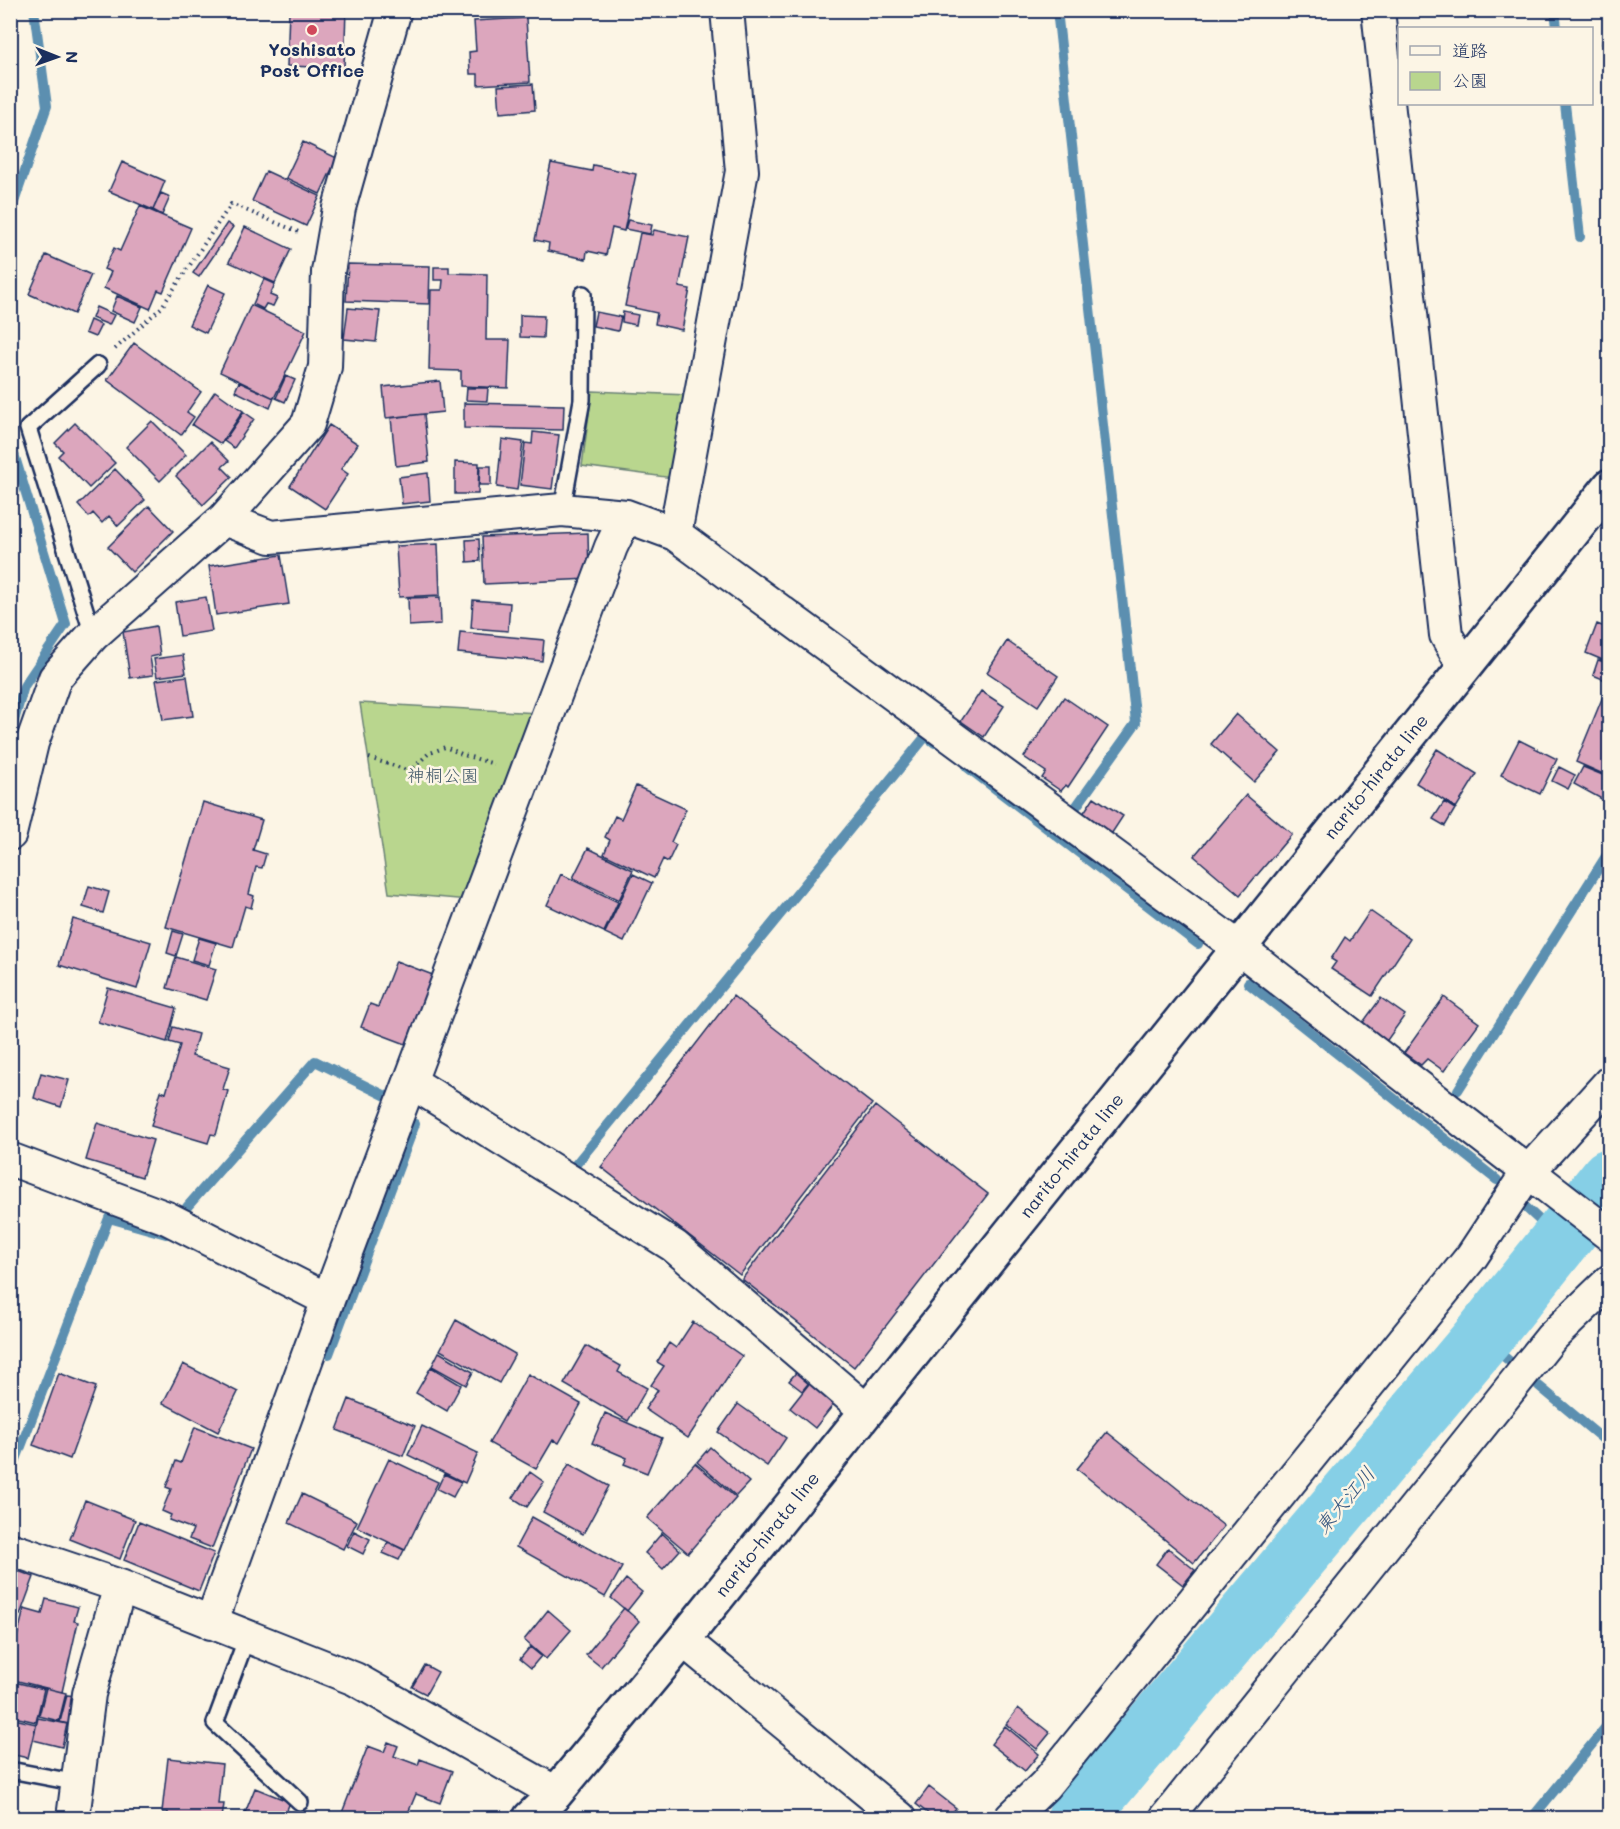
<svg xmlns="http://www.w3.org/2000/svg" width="1620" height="1829" viewBox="0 0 1620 1829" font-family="Mali,'Klee One',sans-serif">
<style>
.green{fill:#b9d68e;stroke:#6a8276;stroke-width:1.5}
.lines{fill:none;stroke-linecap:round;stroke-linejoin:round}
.stream{stroke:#5b8fb0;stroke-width:10}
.river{stroke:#86cfe6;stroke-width:60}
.building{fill:#dca6bd;stroke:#1b2f5e;stroke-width:1.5}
.lane-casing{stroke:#1b2f5e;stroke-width:20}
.street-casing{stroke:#1b2f5e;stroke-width:36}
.secondary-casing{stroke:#1b2f5e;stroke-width:38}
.path{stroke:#1b2f5e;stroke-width:4;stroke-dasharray:1.5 4.5;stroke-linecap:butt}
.lane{stroke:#fcf5e5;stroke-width:15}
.street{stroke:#fcf5e5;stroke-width:32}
.secondary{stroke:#fcf5e5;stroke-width:33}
.poi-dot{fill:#d1495b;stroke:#fcf5e5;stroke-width:2}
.labels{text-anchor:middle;stroke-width:5;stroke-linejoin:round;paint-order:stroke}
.poi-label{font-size:18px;font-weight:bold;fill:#1b2f5e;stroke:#fcf5e5}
.street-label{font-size:18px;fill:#1b2f5e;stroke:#fcf5e5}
.park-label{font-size:18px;fill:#42596a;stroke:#fcf5e5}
.water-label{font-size:20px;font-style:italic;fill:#365780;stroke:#fcf5e5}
</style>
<rect width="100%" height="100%" fill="#fcf5e5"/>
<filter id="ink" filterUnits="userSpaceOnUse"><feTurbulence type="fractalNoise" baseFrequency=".0167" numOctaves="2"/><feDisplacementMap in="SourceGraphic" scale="12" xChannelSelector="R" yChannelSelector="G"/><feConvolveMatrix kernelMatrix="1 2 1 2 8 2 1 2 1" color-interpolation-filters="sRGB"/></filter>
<g filter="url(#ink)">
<path class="green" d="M592 391 688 395 673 478 582 466Z
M360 703 539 713 469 900 389 893Z"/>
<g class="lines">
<path class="stream" d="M1057 10 1136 723 1076 807
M1555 10 1557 28
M1565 104 1580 237
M10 214 47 106 34 10
M10 441 66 624 24 686 10 735
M967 767 1198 944
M1248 983 1497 1180
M1458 1090 1610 850
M572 1169 926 736 935 743
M1521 1203 1561 1240
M187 1207 315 1061 388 1097
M1482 1338 1514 1365
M329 1354 415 1124
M1539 1386 1610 1445
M10 1475 109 1218 166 1234 170 1229
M1532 1818 1610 1722"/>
<path class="river" d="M1077 1818 1482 1338 1610 1178"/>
</g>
<path class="building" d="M289 10H346L344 68 287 66Z
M526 18 530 82 478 85V74H470L469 52 476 51 474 21Z
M1604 30 1610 31V45L1602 44Z
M533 84 535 110 500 113 498 86Z
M303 142 337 158 320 194 286 178Z
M122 162 165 181 153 210 109 191Z
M551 163 592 171 593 165 636 174 624 231 612 228 606 255 587 251 586 259 548 251 549 243 535 240Z
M266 171 320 196 306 226 252 201Z
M161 193 170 197 162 215 153 210Z
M140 206 191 228 163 292 158 290 150 309 104 288 111 272 104 269 114 248 120 251Z
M628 220 652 225 650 234 625 229Z
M227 223 233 227 199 277 193 273Z
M245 227 291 249 275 283 229 262Z
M654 230 689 237 679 287 690 289 682 330 655 324 657 313 625 306 640 233 652 235Z
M46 255 91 275 74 314 29 294Z
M348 264 430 266 429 304 346 301Z
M434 267H449V273L487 274 486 340H510L508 388 461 386V371L429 370 431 290H442L443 280H434Z
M264 279 275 284 270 295 277 298 273 306 266 304 263 309 253 304Z
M208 285 225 293 206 333 189 325Z
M117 296 142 307 135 322 111 311Z
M251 305 306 331 274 398 220 372Z
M96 307 114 315 109 325 92 318Z
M348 308 380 311 376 342 344 339Z
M596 312 621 317 618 331 593 326Z
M623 312 638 315 636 325 622 322Z
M520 315 544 316 543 338 520 337Z
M90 320 101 325 95 337 85 333Z
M134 343 201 392 187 412 194 417 181 435 107 380Z
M286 376 295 380 285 402 276 398Z
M440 381 443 412 386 418 383 387Z
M239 382 274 398 270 408 235 391Z
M467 388H488L487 401 466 400Z
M215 391 243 411 221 444 192 425Z
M464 403 564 405 563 430 464 428Z
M244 412 254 419 234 448 224 441Z
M424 414 429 462 396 466 391 418Z
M152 421 186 455 160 481 126 447Z
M75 423 115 463 89 488 58 456 63 451 55 443Z
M329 425 358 444 341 469 348 474 325 509 290 486Z
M533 432 559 435 552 489 520 485 525 443 532 444Z
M502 439 523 442 517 490 497 487Z
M210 442 229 461 222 467 232 477 203 505 176 476Z
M455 462 479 463 478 494H455Z
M480 466H491V485H479Z
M115 469 145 500 118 526 109 516 102 523 93 513 89 517 78 505Z
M428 473 430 501 402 504 399 477Z
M149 506 173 531 132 572 108 547Z
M588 533 589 579 484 584 482 537Z
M479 539 480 561 467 562 466 540Z
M438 544 440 595 399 597 396 546Z
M281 555 289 604 216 615 209 566Z
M206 597 212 631 180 636 175 602Z
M440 597 441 624 409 626 408 598Z
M473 600 510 603 508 631 471 628Z
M1597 624 1610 629V663L1586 653Z
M156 626 160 655 150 657 153 675 130 678 123 632Z
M460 632 544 640 542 661 458 653Z
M1007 641 1058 676 1038 706 987 672Z
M183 655 186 673 157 677 154 659Z
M1598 660 1610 664V682L1593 675Z
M187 676 193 716 163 720 156 680Z
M1608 684 1610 685V777L1576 762Z
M981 691 1004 706 984 737 961 721Z
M1064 697 1108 727 1068 787 1066 785 1061 791 1042 778 1046 772 1024 757Z
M1236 714 1280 752 1254 782 1211 744Z
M1519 740 1557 759 1540 794 1501 775Z
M1437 749 1477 774 1456 808 1416 783Z
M1559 767 1575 775 1568 789 1552 781Z
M1583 767 1610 778 1609 803 1574 784Z
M636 786 686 809 671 842 676 845 668 862 663 859 654 878 604 854 610 840 605 837 615 816 621 819Z
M1246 795 1292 834 1240 895 1194 856Z
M1094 797 1123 816 1106 842 1077 823Z
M203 802 262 820 253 850 266 854 262 868 256 867 249 894 254 896 251 908 245 906 233 947 166 927Z
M1444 802 1455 809 1445 826 1433 819Z
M588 848 633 870 619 900 573 878Z
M561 874 618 902 604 932 547 905Z
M633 874 652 883 624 942 605 933Z
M89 886 109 892 103 913 83 907Z
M1370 911 1410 939 1372 996 1331 969 1336 962 1331 959 1345 937 1350 941Z
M73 919 151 942 137 989 59 965Z
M173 931 183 934 176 956 167 953Z
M199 938 216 943 209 965 192 960Z
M176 957 216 969 206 1000 167 988Z
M396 961 438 977 411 1046 361 1027 370 1004 378 1007Z
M108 988 176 1008 167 1042 98 1022Z
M733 996 872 1104 740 1275 601 1167Z
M1444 997 1479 1023 1444 1071 1427 1059 1421 1065 1404 1053Z
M1381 998 1405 1015 1385 1043 1361 1025Z
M173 1027 198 1034 192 1056 230 1067 223 1089 228 1091 216 1135 211 1134 208 1143 151 1126 161 1091 166 1093 180 1045 169 1042Z
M41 1073 69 1080 61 1107 34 1098Z
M875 1106 988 1194 854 1367 742 1279Z
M97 1123 153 1140 142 1177 86 1160Z
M456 1320 515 1354 499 1383 440 1350Z
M693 1322 742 1356 688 1438 645 1409 658 1390 651 1385 664 1366 657 1362 669 1343 676 1348Z
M586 1346 621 1366 618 1372 647 1388 628 1421 564 1384Z
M439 1352 473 1372 466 1385 432 1366Z
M183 1364 238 1392 218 1432 163 1403Z
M431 1367 461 1385 447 1411 416 1393Z
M799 1369 812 1379 802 1391 789 1381Z
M59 1373 96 1387 70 1459 33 1445Z
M528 1374 581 1404 559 1443 553 1440 536 1469 489 1443Z
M812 1380 837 1400 815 1428 790 1408Z
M349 1399 415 1426 403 1456 337 1430Z
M738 1404 786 1438 767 1466 718 1432Z
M605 1413 662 1438 647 1473 624 1464 627 1458 592 1443Z
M422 1426 478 1453 465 1483 408 1455Z
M195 1427 251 1449 212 1548 189 1539 193 1529 169 1520 171 1515 162 1511 171 1489 166 1487 176 1461 181 1463Z
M1107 1432 1224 1526 1194 1563 1077 1469Z
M710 1447 749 1482 736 1496 697 1462Z
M389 1459 438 1482 405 1550 357 1527Z
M695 1463 736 1498 688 1553 647 1518Z
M569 1464 609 1486 583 1534 543 1512Z
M530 1472 544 1482 527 1507 513 1498Z
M444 1474 461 1482 453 1497 437 1489Z
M302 1494 357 1521 343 1549 289 1523Z
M85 1500 135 1520 120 1559 70 1539Z
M532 1517 622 1567 605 1597 516 1547Z
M139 1522 214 1553 199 1591 124 1560Z
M354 1531 370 1539 363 1554 347 1546Z
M662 1533 680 1550 663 1569 645 1553Z
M388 1542 404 1550 399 1560 383 1553Z
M1168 1548 1195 1570 1183 1585 1156 1564Z
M10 1568 34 1577 20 1615 10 1611Z
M626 1579 642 1592 627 1611 611 1598Z
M46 1599 78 1607 74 1621 78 1622 62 1692 10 1679V1666L24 1609 42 1614Z
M624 1608 639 1621 601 1667 586 1655Z
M548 1610 571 1630 546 1659 524 1640Z
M530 1647 541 1656 531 1668 520 1659Z
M425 1665 438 1672 426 1694 412 1687Z
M10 1681 44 1689 36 1722 10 1716Z
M46 1688 66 1693 59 1721 39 1716Z
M67 1695 76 1696 69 1724 60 1722Z
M1018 1708 1050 1733 1037 1749 1006 1724Z
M10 1718 36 1724 28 1758 10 1754Z
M38 1718 67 1724 62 1747 33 1740Z
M1005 1726 1039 1754 1025 1771 991 1744Z
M388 1742 398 1746 394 1756 418 1765 420 1759 452 1771 440 1803 416 1794 406 1818H340L368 1746 384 1752Z
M168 1758 222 1764 218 1804H224L222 1818H168V1812H162Z
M929 1787 956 1808 948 1818H934L916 1804Z
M255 1788 290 1802 284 1818H243Z"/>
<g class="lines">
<defs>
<path id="lane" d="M562 510 582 400 583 294
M93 635 28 428 98 365
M247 1637 215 1723 300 1802
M10 1770 78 1783"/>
<path id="street" d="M1378 10 1446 635 1464 667
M224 519 271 537 562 510 626 516 675 534 1238 947 1610 1235
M675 534 742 171 727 10
M10 834 32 743 55 678 93 635 224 519 308 424 325 367 328 272 339 208 395 10
M411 1082 674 1246 867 1411
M10 1159 167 1218 328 1300
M10 1549 120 1586 355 1679 556 1793
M211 1623 328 1300 611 547 626 516
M683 1640 900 1818
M73 1818 89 1694 120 1586
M1011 1818 1045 1785 1472 1256 1527 1173 1610 1082
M1166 1818 1551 1338 1610 1281"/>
<g id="secondary">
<path id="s1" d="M530 1818 556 1793 683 1640 1610 486"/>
</g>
</defs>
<use href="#lane" class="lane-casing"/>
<use href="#street" class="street-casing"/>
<use href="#secondary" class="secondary-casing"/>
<path class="path" d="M115 349 161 308 231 204 301 233
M369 758 410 771 428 754 445 747 464 755 494 764"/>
<use href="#lane" class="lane"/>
<use href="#street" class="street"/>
<use href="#secondary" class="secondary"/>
</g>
</g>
<circle class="poi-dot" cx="312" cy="30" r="6"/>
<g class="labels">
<g class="poi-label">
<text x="312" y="56">Yoshisato<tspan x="312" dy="21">Post Office</tspan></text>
</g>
<g class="street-label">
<text dy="6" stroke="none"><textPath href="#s1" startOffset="1342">narito-hirata line</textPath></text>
<text dy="6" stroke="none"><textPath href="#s1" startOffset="856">narito-hirata line</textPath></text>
<text dy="6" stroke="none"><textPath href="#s1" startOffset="370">narito-hirata line</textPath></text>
</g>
<g class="park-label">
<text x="443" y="782">神桐公園</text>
</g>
<g class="water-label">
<text transform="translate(1345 1500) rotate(-50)" y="7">東大江川</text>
</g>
</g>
<rect width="1620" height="1829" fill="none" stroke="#fcf5e5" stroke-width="36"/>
<rect x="18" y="18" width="1584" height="1793" fill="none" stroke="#1b2f5e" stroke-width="2" filter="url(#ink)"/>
<rect x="1398" y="27" width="195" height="78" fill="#fcf5e5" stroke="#a2a6af" stroke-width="1.5"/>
<rect x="1410" y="46" width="30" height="9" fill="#fcf5e5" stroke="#a2a6af" stroke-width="1.5"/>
<text x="1452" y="57" font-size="18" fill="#1b2f5e">道路</text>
<rect x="1410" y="72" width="30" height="18" fill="#b9d68e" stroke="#a2a6af" stroke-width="1.5"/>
<text x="1452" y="87" font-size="18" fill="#1b2f5e">公園</text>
<g transform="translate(57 57) rotate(91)" stroke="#fcf5e5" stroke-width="4.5" paint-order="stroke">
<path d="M0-4.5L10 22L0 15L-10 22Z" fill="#1b2f5e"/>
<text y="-9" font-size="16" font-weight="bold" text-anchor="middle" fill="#1b2f5e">N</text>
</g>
</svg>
